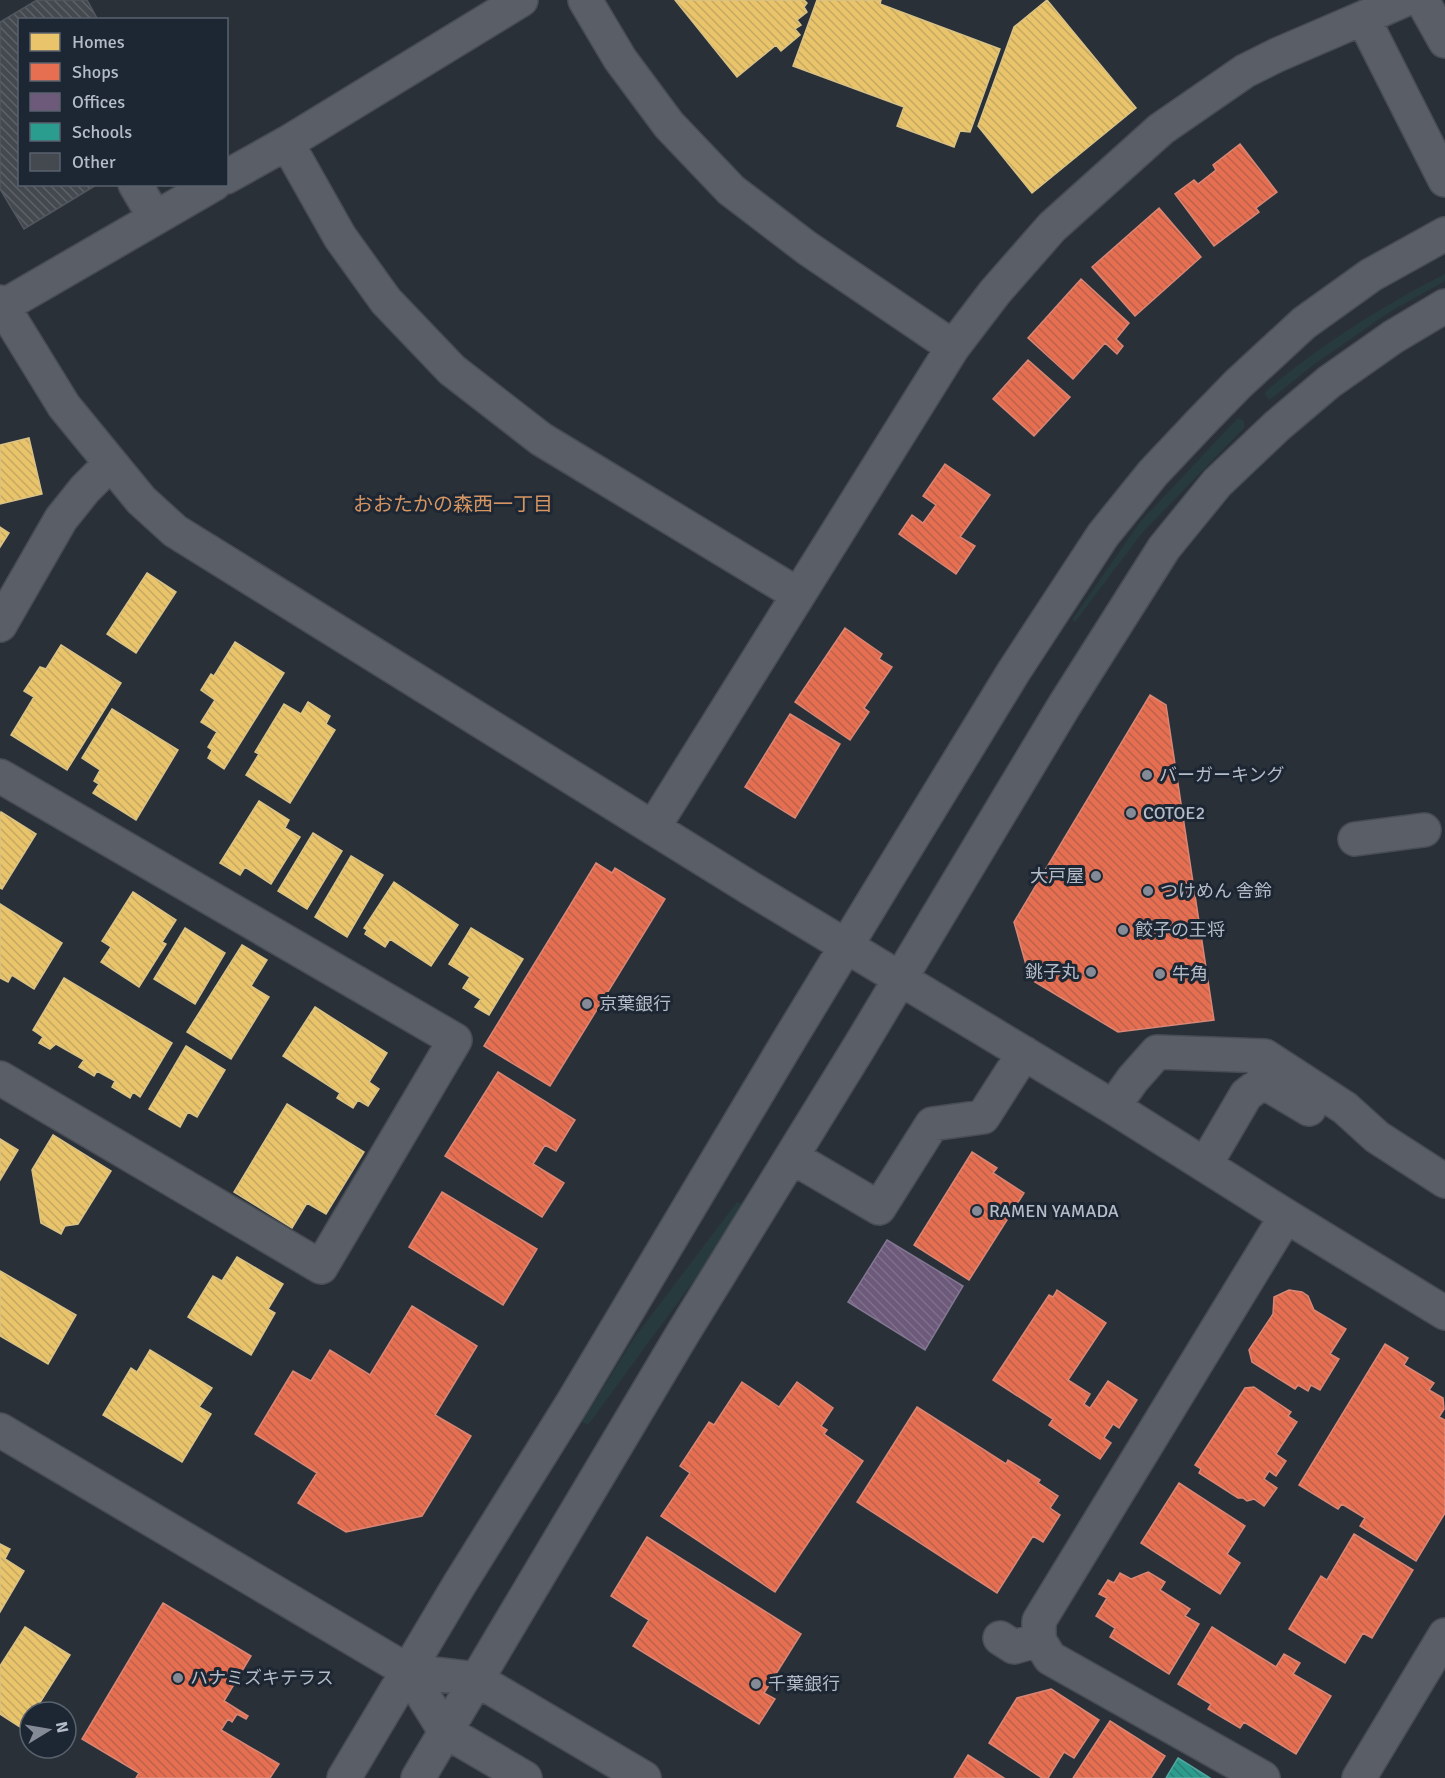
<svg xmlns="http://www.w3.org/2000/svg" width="1445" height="1778" viewBox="0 0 1445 1778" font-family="Signika,'Noto Sans JP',sans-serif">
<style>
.green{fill:#273a3e}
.homes{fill:url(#homes-back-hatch);stroke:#d9c286;stroke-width:1.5}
.shops{fill:url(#shops-back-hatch);stroke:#d88675;stroke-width:1.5}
.offices{fill:url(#offices-back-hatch);stroke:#827792;stroke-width:1.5}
.schools{fill:url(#schools-back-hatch);stroke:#53a6a0;stroke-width:1.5}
.building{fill:url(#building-back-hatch);stroke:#52575f;stroke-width:1.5}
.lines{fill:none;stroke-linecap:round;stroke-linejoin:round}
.minor-casing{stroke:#484c53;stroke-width:36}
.minor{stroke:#5a5e66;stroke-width:33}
.poi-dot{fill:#848b96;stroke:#1d2633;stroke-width:2}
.labels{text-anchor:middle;stroke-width:6;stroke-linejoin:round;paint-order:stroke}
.poi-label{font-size:18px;fill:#b4bcc9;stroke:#1d2633;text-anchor:start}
.neighbourhood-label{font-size:20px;fill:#d59563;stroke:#1d2633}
</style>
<defs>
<pattern id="homes-back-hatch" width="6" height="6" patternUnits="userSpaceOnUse" patternTransform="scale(1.5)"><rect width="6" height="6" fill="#e9c46a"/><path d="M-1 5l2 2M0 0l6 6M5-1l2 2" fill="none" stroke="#c5a861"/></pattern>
<pattern id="shops-back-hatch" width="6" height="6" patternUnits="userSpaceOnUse" patternTransform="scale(1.5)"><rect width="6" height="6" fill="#e76f51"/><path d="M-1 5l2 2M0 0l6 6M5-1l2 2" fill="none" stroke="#bb614c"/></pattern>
<pattern id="offices-back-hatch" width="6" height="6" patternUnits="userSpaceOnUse" patternTransform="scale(1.5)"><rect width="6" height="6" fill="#6d597a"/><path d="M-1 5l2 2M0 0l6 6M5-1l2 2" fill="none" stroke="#7f6f8c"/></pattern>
<pattern id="schools-back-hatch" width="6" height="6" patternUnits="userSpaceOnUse" patternTransform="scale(1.5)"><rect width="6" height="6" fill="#2a9d8f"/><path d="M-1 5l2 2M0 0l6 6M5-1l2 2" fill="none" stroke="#2e7f76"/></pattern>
<pattern id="building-back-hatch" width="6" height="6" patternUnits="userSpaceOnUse" patternTransform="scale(1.5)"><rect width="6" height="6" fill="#444950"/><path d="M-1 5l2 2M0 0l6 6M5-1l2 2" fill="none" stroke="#5d6168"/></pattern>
</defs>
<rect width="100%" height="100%" fill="#2a3038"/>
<path class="green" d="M1445 274V281L1388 313 1316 363 1272 398 1269 400 1265 394 1266 391C1322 344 1380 307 1445 274Z
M1237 419H1241L1244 421V428L1142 533 1075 622 1072 620 1140 522Z
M737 1202 743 1205 701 1271 588 1425 582 1422 634 1338Z"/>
<path class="homes" d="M675 0H804L807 3 804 7 807 12 797 20 801 25 795 29 800 35 781 51 776 45 737 77Z
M817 0H881L880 4 1000 49 970 132 960 131 954 147 897 126 904 107 793 66Z
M1047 0 1136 108 1032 193 978 126 1014 27Z
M29 438 42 494 0 504V445Z
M0 527 9 533 0 547Z
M147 573 176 592 136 653 107 634Z
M235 642 284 673 224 769 208 758 212 750 208 747 217 732 201 722 215 700 201 690 211 674 214 676Z
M61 645 121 683 67 770 11 735 34 697 24 691 40 667 46 669Z
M308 702 330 716 326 724 335 730 290 803 246 775 259 754 255 752 284 704 301 714Z
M112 709 178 750 136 820 93 793 99 784 94 781 100 770 82 758Z
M259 801 289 820 285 828 300 837 271 884 245 867 240 875 220 863Z
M1 812 36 834 2 889 0 888V815Z
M313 833 342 851 307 909 278 891Z
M351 856 383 875 347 937 315 917Z
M394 882 458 925 431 966 390 939 385 947 365 934 367 930 364 928Z
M133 892 176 920 162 942 166 944 139 987 101 962 111 947 102 941Z
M0 904 62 943 34 989 12 975 8 982 0 978Z
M185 928 225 953 195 1004 154 979Z
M471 928 523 959 489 1015 475 1007 481 999 463 988 470 977 449 964Z
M242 945 267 960 251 986 269 997 231 1059 187 1032Z
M64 978 172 1043 140 1097 133 1092 130 1098 112 1087 115 1081 97 1071 94 1076 79 1067 84 1060 56 1044 50 1049 39 1043 43 1037 33 1030Z
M315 1007 387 1053 369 1082 379 1089 368 1106 358 1100 353 1108 337 1098 340 1093 283 1056Z
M186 1046 225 1070 197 1117 188 1112 180 1127 149 1109Z
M287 1104 364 1152 326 1214 307 1203 292 1228 234 1192Z
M53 1135 111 1171 78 1224 65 1226 61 1234 41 1223 32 1170Z
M0 1139 18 1150 0 1180Z
M237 1257 283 1284 268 1309 275 1313 251 1355 188 1317 213 1276 222 1281Z
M0 1271 76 1315 48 1364 0 1336Z
M150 1350 212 1388 199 1407 211 1414 182 1462 103 1415 131 1368 137 1372Z
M0 1544 10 1549 5 1559 24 1571 0 1612Z
M25 1627 70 1655 34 1712H30V1718L23 1729 0 1714V1666Z"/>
<path class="shops" d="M1240 144 1277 192 1256 208 1259 212 1214 246 1175 194 1194 180 1198 184 1216 170 1213 165Z
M1159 208 1201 257 1135 316 1092 267Z
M1081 279 1129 323 1116 339 1123 346 1117 354 1105 343 1073 379 1028 338Z
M1028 360 1070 397 1034 436 993 399Z
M945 464 990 495 960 537 975 546 956 574 899 534 912 515 923 523 936 505 923 496Z
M845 628 882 654 879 659 892 667 864 708 869 712 850 740 795 702Z
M1150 695 1166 705 1214 1020 1118 1032 1030 979 1014 922Z
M790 714 840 744 795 818 745 787Z
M596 863 612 873 615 868 665 899 550 1086 484 1046Z
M498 1072 575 1120 556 1151 545 1145 533 1164 564 1183 542 1217 445 1156Z
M972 1152 997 1168 993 1173 1024 1193 969 1280 914 1245Z
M442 1192 537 1249 503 1305 409 1247Z
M1057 1290 1106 1323 1068 1380 1090 1394 1084 1404 1090 1408 1108 1381 1137 1400 1119 1428 1113 1424 1104 1438 1111 1443 1100 1459 1049 1425 1053 1419 993 1380 1049 1295 1053 1297Z
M1289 1290 1302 1292 1308 1296 1314 1310 1346 1329 1330 1354 1339 1359 1320 1390 1311 1385 1308 1391 1298 1385 1295 1389 1252 1362 1249 1350 1273 1314 1274 1297Z
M412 1306 477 1346 435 1415 471 1436 422 1516 346 1532 298 1503 317 1473 255 1434 293 1371 311 1381 330 1350 370 1375Z
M1385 1344 1408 1358 1404 1365 1434 1383 1429 1390 1443 1398 1444 1409 1439 1417 1445 1420V1513L1416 1561 1360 1526 1365 1518 1342 1504 1338 1509 1299 1485Z
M742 1382 779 1407 797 1382 833 1408 821 1426 827 1430 824 1434 863 1461 775 1592 661 1516 690 1473 680 1466 709 1422 714 1425Z
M1254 1387 1291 1412 1288 1416 1297 1422 1276 1454 1286 1461 1276 1476 1269 1471 1264 1479 1277 1488 1264 1506 1254 1499 1247 1501 1243 1498H1238L1199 1473 1201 1469 1195 1465 1245 1388Z
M917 1407 1006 1464 1008 1460 1040 1480 1038 1483 1058 1496 1050 1508 1060 1515 1043 1542 1033 1536 997 1593 857 1502Z
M1179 1483 1245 1526 1227 1554 1240 1563 1220 1594 1141 1543Z
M1354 1534 1413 1570 1372 1638 1363 1633 1345 1663 1289 1629 1321 1576 1327 1580Z
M647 1537 801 1634 764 1693 775 1699 759 1724 633 1646 649 1620 611 1596Z
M1148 1572 1165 1582 1160 1590 1190 1609 1185 1616 1199 1624 1169 1674 1110 1637 1115 1628 1096 1616 1107 1598 1099 1594 1108 1580 1114 1583 1120 1573 1131 1579Z
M163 1603 251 1656 224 1701 248 1716 246 1719 237 1714 232 1722 228 1719 221 1730 279 1764 270 1778H136L139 1773 82 1739Z
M1212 1627 1276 1667 1284 1654 1300 1663 1293 1674 1331 1696 1296 1754 1244 1722 1240 1728 1208 1709 1211 1704 1178 1684Z
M1051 1689 1099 1720 1074 1758 1064 1752 1048 1778H1042L989 1743 1017 1698Z
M1110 1721 1165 1756 1151 1778H1073Z
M968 1755 1004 1778H954Z"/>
<path class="offices" d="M887 1240 963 1286 925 1350 848 1302Z"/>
<path class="schools" d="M1178 1758 1210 1778H1166Z"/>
<path class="building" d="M37 0H87L98 20H20V184H98L24 229 0 189V22Z"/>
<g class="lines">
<defs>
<path id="minor" d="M585 0 620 59 669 125 731 190 807 248 953 347
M1404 0 1363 18 1445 180
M1422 0 1445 41
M287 143 340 237 386 301 452 370 541 439 797 594
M226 177 287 143 521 0
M135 184 155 218
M0 302 64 406 141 500 175 531 750 888 1113 1107 1286 1216 1445 1313
M0 308 214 184
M0 625 61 519 85 489 110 464
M0 776 455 1040 321 1267 0 1078
M653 828 953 347 995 292 1052 227 1161 129 1245 71 1277 55 1363 18
M1355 839 1424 830
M1113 1107 1133 1079 1157 1052 1265 1056 1345 1108 1377 1137 1445 1181
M792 1157 879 1208 932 1124 983 1117 1024 1053
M1205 1165 1246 1095 1260 1084 1272 1087 1309 1109
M0 1430 408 1671 476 1679 644 1778
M1000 1638 1014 1647 1039 1640
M408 1671 445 1731 525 1778
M344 1778 459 1585 573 1402 789 1040 888 877 1014 671 1103 535 1153 473 1202 421 1238 384 1304 323 1371 275 1445 234
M418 1778 683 1333 858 1049 1064 706 1164 548 1217 483 1277 426 1329 382 1393 337 1445 306
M1263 1778 1050 1658 1039 1640V1621L1286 1216
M1359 1778 1445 1635"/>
</defs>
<use href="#minor" class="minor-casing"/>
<use href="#minor" class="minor"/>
</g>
<g class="poi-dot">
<circle cx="1147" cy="775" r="6"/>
<circle cx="1131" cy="813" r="6"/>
<circle cx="1096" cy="876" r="6"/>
<circle cx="1148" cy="891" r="6"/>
<circle cx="1123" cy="930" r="6"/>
<circle cx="1091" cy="972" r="6"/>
<circle cx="1160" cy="974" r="6"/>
<circle cx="587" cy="1004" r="6"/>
<circle cx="977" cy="1211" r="6"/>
<circle cx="178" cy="1678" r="6"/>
<circle cx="756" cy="1684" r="6"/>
</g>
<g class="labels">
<g class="poi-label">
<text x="1159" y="781">バーガーキング</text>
<text x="1143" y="819">COTOE2</text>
<text x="1084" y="882" text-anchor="end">大戸屋</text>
<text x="1160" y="897">つけめん 舎鈴</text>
<text x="1135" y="936">餃子の王将</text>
<text x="1079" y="978" text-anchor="end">銚子丸</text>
<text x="1172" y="980">牛角</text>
<text x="599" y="1010">京葉銀行</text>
<text x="989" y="1217">RAMEN YAMADA</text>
<text x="190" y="1684">ハナミズキテラス</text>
<text x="768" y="1690">千葉銀行</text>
</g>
<g class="neighbourhood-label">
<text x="453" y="511">おおたかの森西一丁目</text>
</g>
</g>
<rect x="18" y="18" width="210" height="168" fill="#1d2633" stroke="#59626f" stroke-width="1.5"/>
<rect x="30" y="33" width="30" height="18" fill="#e9c46a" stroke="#59626f" stroke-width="1.5"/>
<text x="72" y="48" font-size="18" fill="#b4bcc9">Homes</text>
<rect x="30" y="63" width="30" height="18" fill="#e76f51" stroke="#59626f" stroke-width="1.5"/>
<text x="72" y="78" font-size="18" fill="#b4bcc9">Shops</text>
<rect x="30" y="93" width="30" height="18" fill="#6d597a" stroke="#59626f" stroke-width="1.5"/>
<text x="72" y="108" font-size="18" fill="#b4bcc9">Offices</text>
<rect x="30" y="123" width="30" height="18" fill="#2a9d8f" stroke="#59626f" stroke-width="1.5"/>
<text x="72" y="138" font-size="18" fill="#b4bcc9">Schools</text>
<rect x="30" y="153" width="30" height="18" fill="#444950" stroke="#59626f" stroke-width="1.5"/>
<text x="72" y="168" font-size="18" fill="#b4bcc9">Other</text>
<g transform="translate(48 1730) rotate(79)"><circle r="28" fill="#1d2633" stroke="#59626f" stroke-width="1.5"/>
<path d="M0-4.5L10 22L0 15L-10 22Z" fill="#848b96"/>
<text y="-9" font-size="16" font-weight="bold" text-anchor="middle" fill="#b4bcc9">N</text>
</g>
</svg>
